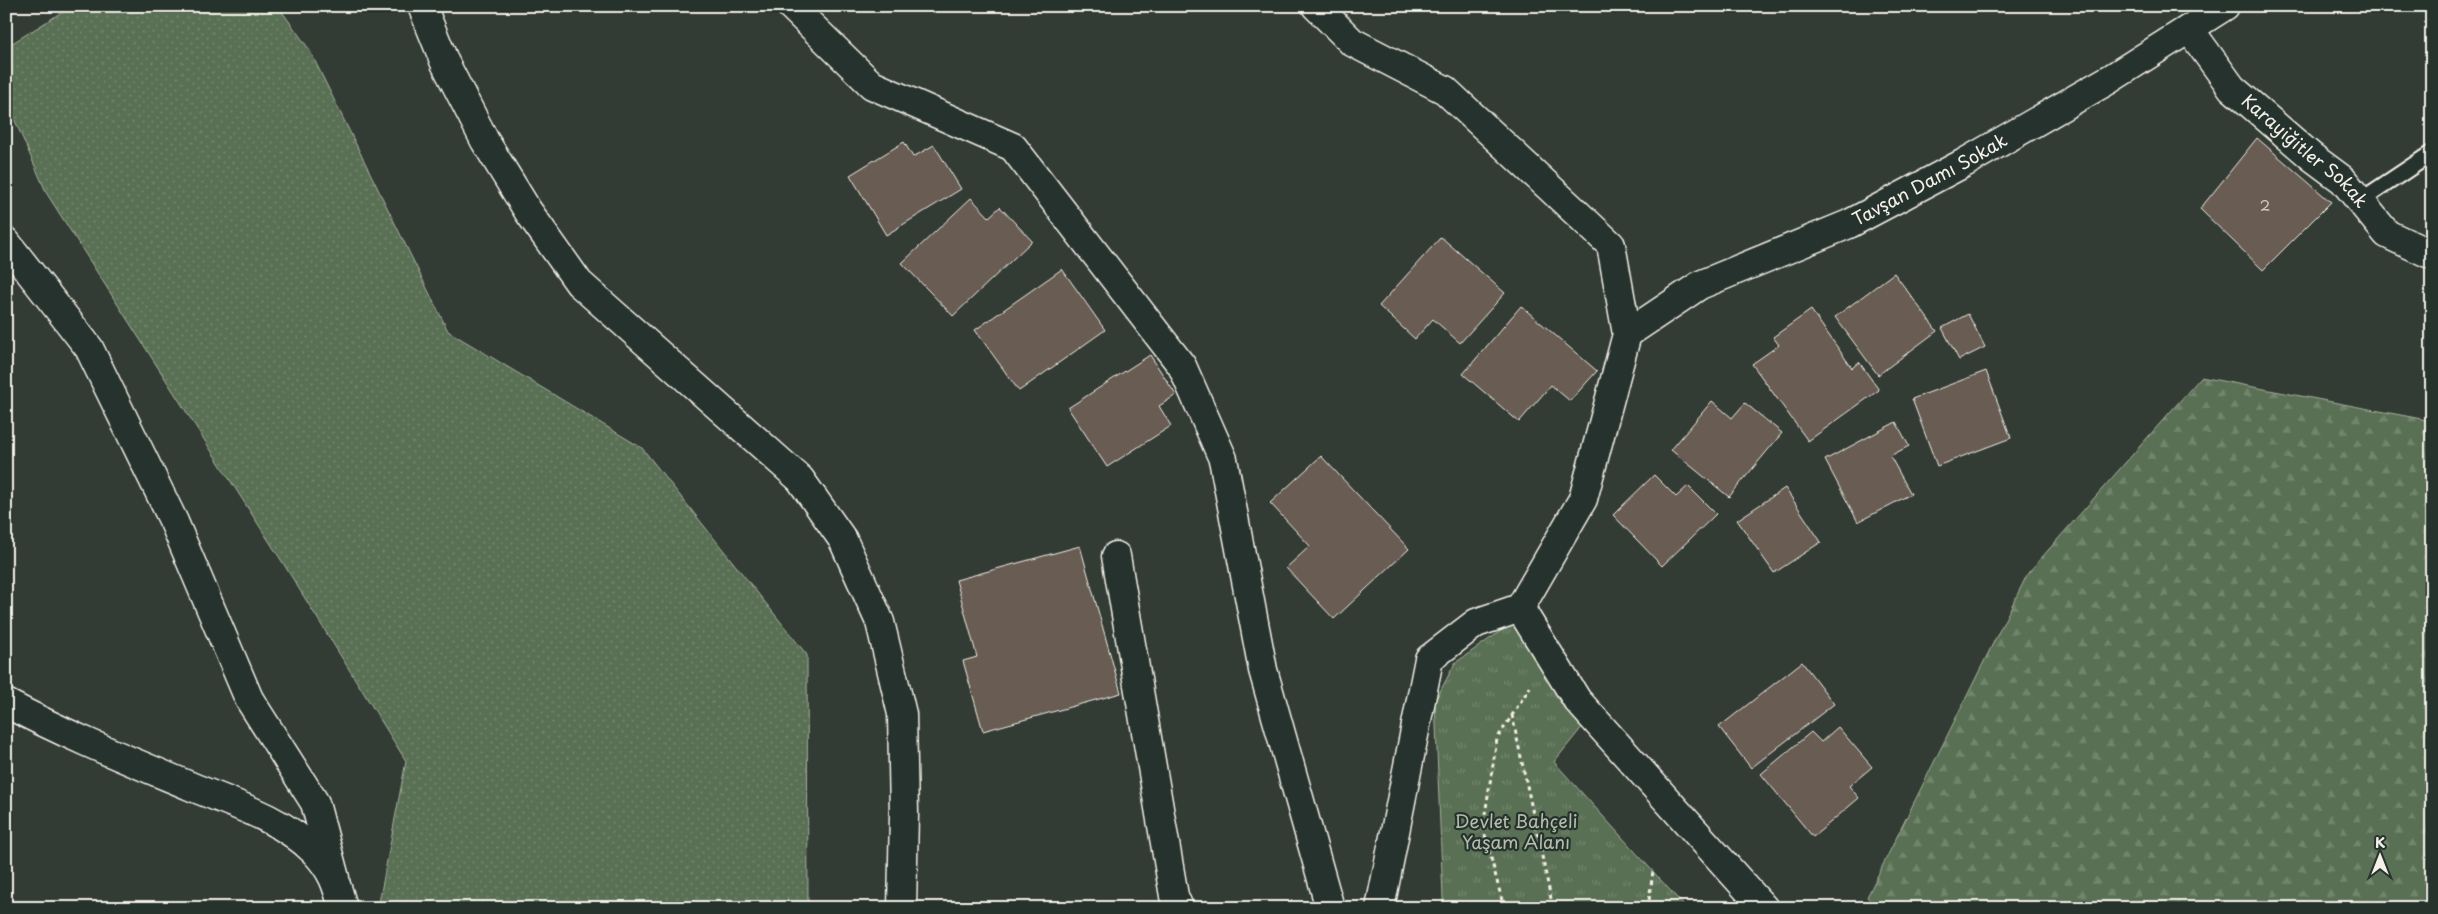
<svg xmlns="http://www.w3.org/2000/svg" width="2438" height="914" viewBox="0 0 2438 914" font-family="'Playpen Sans',sans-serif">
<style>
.grass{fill:url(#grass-dots);stroke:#a7b09e}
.forest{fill:url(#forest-firs);stroke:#a7b09e}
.park{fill:url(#park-tufts);stroke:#a7b09e}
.building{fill:#675c53;stroke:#f4f1e8}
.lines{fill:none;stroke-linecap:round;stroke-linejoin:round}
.service-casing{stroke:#f4f1e8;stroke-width:19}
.minor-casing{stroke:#f4f1e8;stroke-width:31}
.tertiary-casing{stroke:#f4f1e8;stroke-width:31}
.path{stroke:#f4f1e8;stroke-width:3;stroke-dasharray:4 4;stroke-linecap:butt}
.service{stroke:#26332d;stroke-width:15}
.minor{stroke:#26332d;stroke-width:28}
.tertiary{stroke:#26332d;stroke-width:28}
.labels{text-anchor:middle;stroke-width:4.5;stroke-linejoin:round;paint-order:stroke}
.number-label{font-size:15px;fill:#d1ccc3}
.street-label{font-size:18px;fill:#f4f1e8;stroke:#26332d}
.park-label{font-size:18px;fill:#b6bdad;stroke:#26332d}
</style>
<defs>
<pattern id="grass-dots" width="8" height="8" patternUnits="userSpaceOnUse" patternTransform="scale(1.25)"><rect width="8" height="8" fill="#5a7054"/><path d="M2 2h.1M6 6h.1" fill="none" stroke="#72856d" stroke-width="1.8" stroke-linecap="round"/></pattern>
<pattern id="forest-firs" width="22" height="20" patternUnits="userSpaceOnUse" patternTransform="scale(1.25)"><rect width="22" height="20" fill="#5a7054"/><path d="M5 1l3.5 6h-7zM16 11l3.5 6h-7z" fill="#72856d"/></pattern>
<pattern id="park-tufts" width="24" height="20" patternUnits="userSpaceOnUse" patternTransform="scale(1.25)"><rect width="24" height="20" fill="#5a7054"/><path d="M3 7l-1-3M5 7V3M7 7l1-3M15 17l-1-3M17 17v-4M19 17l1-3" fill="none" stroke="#72856d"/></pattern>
</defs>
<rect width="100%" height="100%" fill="#333b35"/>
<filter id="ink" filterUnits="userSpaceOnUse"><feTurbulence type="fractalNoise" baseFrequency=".02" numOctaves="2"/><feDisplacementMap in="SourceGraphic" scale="10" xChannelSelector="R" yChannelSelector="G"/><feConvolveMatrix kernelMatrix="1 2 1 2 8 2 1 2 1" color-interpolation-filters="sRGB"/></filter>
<g filter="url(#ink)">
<path class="grass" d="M72 6H278L309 49 448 331 642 448 807 655 808 908H378L406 761 283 563 47 194 6 100V47Z"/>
<path class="forest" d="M2201 377 2432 421V908H1877L1867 897 2028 573Z"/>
<path class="park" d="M1538 605 1550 657 1591 716 1554 762 1686 908H1445L1443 899 1435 701 1455 663Z"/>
<path class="building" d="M2257 138 2331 202 2263 270 2200 209Z
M904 142 913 157 934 145 961 189 886 235 850 175Z
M971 198 989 217 1000 207 1032 241 953 316 902 263Z
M1441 237 1505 293 1460 343 1433 319 1415 339 1379 306Z
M1062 269 1105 330 1019 391 975 330Z
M1894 273 1937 331 1878 375 1835 317Z
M1521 306 1597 371 1570 401 1551 385 1519 422 1463 374Z
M1811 310 1852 368 1859 362 1879 390 1808 441 1752 364 1779 345 1773 337Z
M1968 314 1985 347 1959 360 1942 328Z
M1150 355 1176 395 1159 406 1171 426 1107 467 1068 408Z
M1986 371 2011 438 1937 466 1912 399Z
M1712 401 1732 418 1745 403 1782 433 1729 497 1671 450Z
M1896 422 1909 446 1890 456 1911 494 1858 522 1825 460Z
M1321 456 1409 549 1334 619 1286 568 1310 546 1270 503Z
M1654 475 1676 497 1688 486 1716 514 1662 566 1613 515Z
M1785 488 1821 542 1774 573 1737 520Z
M1080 546 1121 693 983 731 963 661 977 657 956 580Z
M1802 662 1834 704 1751 768 1719 727Z
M1838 727 1872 767 1849 786 1859 798 1813 837 1761 774 1811 732 1821 742Z"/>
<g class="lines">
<defs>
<path id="service" d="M2360 201 2432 153"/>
<g id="minor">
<path d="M791 6 872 85 1013 147 1182 366 1223 459 1263 670 1330 908"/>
<path d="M1316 6 1352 42 1445 90 1611 245 1627 334 1583 499 1520 608 1476 623 1429 659 1380 908"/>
<path id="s1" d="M2190 30 2232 88 2312 157 2343 180 2387 234 2432 255"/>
<path d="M6 242 89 348 174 522 249 699 315 803 335 878"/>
<path id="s2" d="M1627 334 1700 285 1849 224 1964 163 2110 79 2225 6"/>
<path d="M1116 556 1174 896 1179 908"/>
<path d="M1520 608 1577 700 1764 908"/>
</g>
<path id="tertiary" d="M422 6 445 63 485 141 528 211 579 283 800 479 843 540 880 622 902 714 904 814 902 908
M6 703C66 735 128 760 190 786 233 804 281 818 314 851 332 869 337 885 343 908"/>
</defs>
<use href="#service" class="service-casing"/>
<use href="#minor" class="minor-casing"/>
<use href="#tertiary" class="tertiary-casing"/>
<path class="path" d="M1512 715 1553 908
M1504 908 1483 827 1497 739 1530 687
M1648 908 1653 871"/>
<use href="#service" class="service"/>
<use href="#minor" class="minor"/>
<use href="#tertiary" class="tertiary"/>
</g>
</g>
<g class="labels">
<g class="number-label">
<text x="2265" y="211">2</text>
</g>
<g class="street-label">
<text dy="6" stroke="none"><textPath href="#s1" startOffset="168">Karayiğitler Sokak</textPath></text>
<text dy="6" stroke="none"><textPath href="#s2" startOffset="341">Tavşan Damı Sokak</textPath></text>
</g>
<g class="park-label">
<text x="1516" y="828">Devlet Bahçeli<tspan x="1516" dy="21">Yaşam Alanı</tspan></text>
</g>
</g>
<rect width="2438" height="914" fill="none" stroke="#26332d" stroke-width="25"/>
<rect x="12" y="12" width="2413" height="889" fill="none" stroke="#f4f1e8" stroke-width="2" filter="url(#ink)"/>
<g transform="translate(2380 856)" stroke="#26332d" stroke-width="4" paint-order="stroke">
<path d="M0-4L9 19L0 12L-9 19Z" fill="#f4f1e8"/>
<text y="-8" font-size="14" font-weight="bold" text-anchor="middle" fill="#f4f1e8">K</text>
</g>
</svg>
